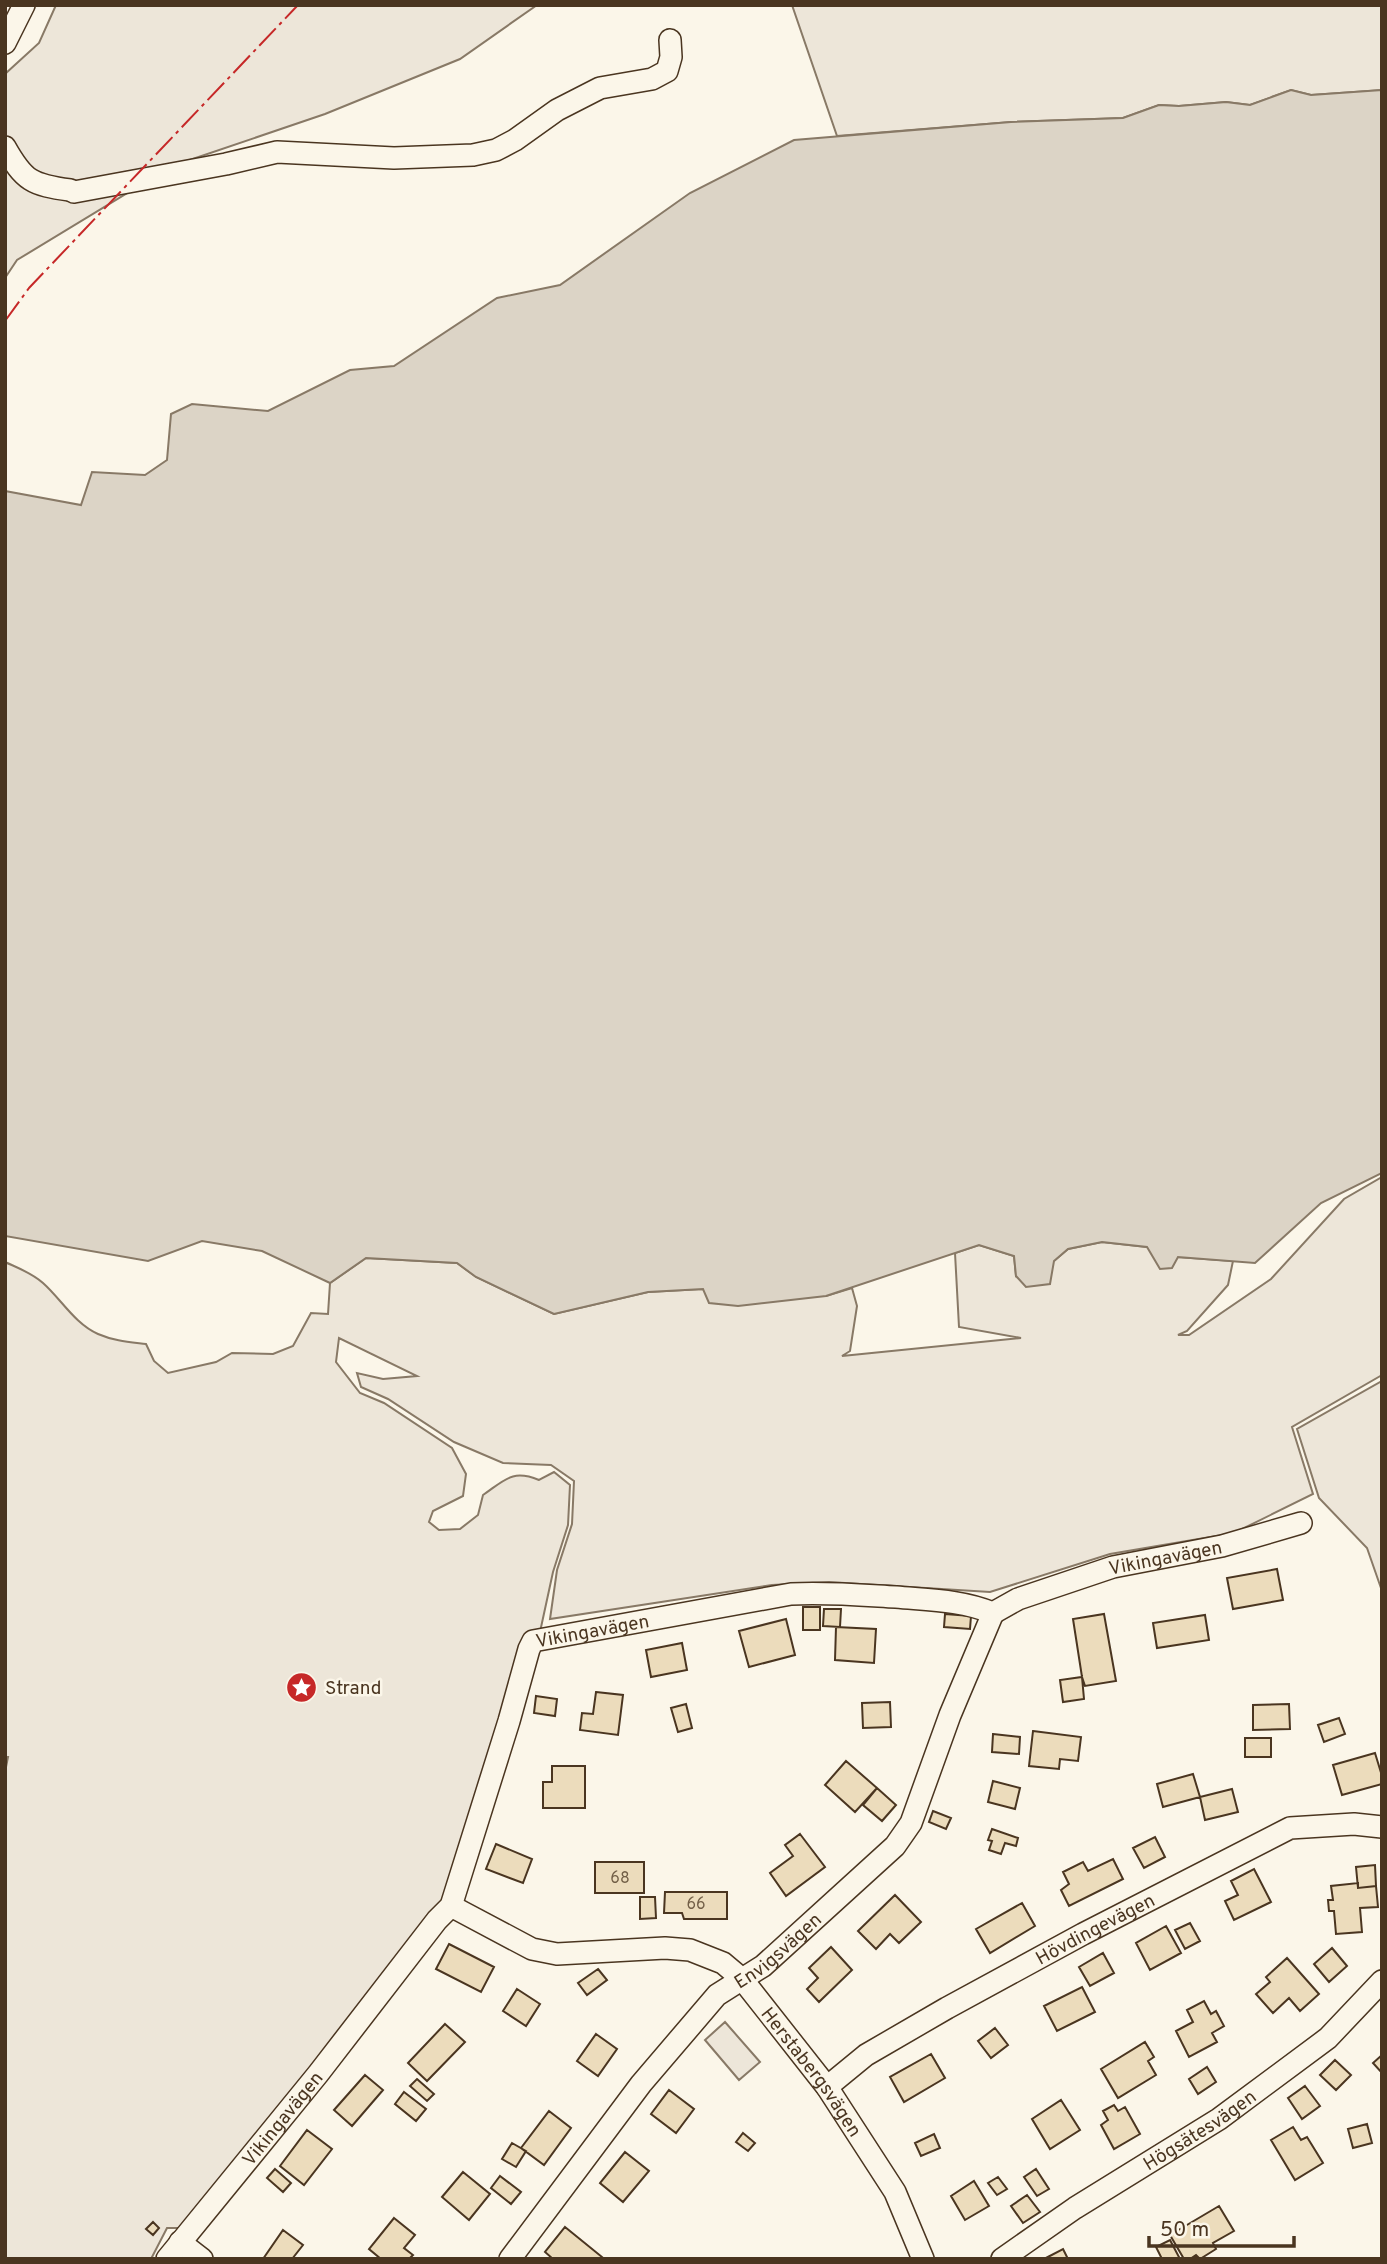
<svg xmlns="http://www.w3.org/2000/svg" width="1387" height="2264" viewBox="0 0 1387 2264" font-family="Overpass,sans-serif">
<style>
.green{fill:#ede6d9;stroke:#887966;stroke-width:2}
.water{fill:#dcd4c6;stroke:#887966;stroke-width:2}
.building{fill:#ecdcbc;stroke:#4a3520;stroke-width:2}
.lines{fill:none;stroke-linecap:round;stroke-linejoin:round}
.minor-casing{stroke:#4a3520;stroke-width:24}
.minor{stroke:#fbf6e9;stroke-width:21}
.power{stroke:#c62828;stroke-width:2;stroke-dasharray:24 5 3.5 5;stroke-linecap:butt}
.labels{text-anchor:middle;stroke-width:5;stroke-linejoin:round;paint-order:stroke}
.number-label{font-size:16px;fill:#725f47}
.street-label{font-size:19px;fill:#4a3520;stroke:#fbf6e9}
.poi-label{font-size:19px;fill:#4a3520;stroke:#fbf6e9;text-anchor:start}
</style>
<rect width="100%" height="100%" fill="#fbf6e9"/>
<path class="green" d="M56 5H537L460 59 325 114 172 166 17 260 5 278V74L39 43Z
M792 5H1382V90L1311 95 1291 90 1250 105 1226 102 1179 106 1159 105 1123 118 1011 122 837 136Z
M1382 1177V1375L1292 1427 1313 1494 1234 1533 1110 1554 990 1592 829 1582 772 1585 550 1619 557 1570 572 1524 574 1481 551 1465 503 1463 454 1442 388 1399 361 1387 357 1373 383 1379 417 1376 339 1338 336 1362 360 1393 384 1403 452 1448 466 1474 463 1496 433 1511 429 1522 439 1530 460 1529 478 1515 483 1495C505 1480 512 1469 539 1480L554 1472 570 1485 568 1525 553 1572 540 1632 447 1910 181 2228H167L151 2259H5V1772L8 1757H5V1262C18 1268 32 1273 43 1283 61 1299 75 1324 98 1334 114 1341 130 1342 146 1344L154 1361 168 1373 216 1362 232 1353 273 1354 293 1346 311 1313 328 1314 330 1283 366 1258 457 1263 476 1277 554 1314 648 1292 703 1289 826 1296 852 1288 857 1306 850 1351 842 1356 1021 1338 959 1327 955 1253 979 1245 1014 1256 1016 1276 1054 1261 1068 1249 1102 1242 1147 1247 1177 1257 1233 1261 1228 1285 1187 1331 1178 1335H1189L1271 1279 1344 1199Z
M1382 1381V1591L1367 1548 1319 1498 1297 1429Z
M725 2022 760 2062 739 2080 705 2040Z"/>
<path class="water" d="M1291 90 1311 95 1382 90V1173L1321 1203 1255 1263 1178 1257 1172 1268 1160 1269 1147 1247 1102 1242 1068 1249 1054 1261 1050 1284 1026 1287 1016 1276 1014 1256 979 1245 826 1296 738 1306 709 1303 703 1289 648 1292 554 1314 476 1277 457 1263 366 1258 330 1283 262 1251 202 1241 148 1261 5 1236V491L81 505 92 472 145 475 167 460 171 414 192 404 268 411 350 370 394 366 497 298 560 285 690 193 794 140 1011 122 1123 118 1159 105 1179 106 1226 102 1250 105Z"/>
<path class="building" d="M1277 1569 1283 1600 1233 1609 1227 1578Z
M803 1607H820V1630H803Z
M824 1609H841L840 1627 823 1626Z
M945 1614 971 1616 970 1629 944 1627Z
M1104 1614 1116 1681 1085 1686 1082 1677 1073 1619Z
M1205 1615 1209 1640 1157 1648 1153 1623Z
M786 1619 795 1655 749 1667 739 1631Z
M836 1627 876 1629 874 1663 835 1660Z
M682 1643 687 1670 651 1677 646 1650Z
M1082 1677 1084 1699 1063 1702 1060 1680Z
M596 1692 623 1695 618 1735 580 1730 582 1713 593 1714Z
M536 1696 557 1699 555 1716 534 1713Z
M890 1702 891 1727 863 1728 862 1703Z
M686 1704 692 1728 678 1732 671 1708Z
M1289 1704 1290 1729 1253 1730V1705Z
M1339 1718 1345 1734 1324 1742 1318 1725Z
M1033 1731 1081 1737 1078 1761 1060 1759 1059 1769 1029 1766Z
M993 1734 1020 1737 1019 1754 992 1752Z
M1245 1738H1271V1757H1245Z
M1375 1753 1382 1776V1784L1342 1795 1333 1765Z
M846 1761 877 1788 855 1812 825 1785Z
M552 1766H585V1808H543V1782H552Z
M1193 1774 1200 1797 1163 1807 1157 1784Z
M993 1781 1020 1788 1015 1809 988 1802Z
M877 1788 896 1805 882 1821 863 1805Z
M1232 1789 1238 1812 1205 1820 1200 1797Z
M933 1811 951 1818 946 1829 929 1822Z
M992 1829 1018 1838 1016 1846 1005 1843 1001 1854 989 1850 992 1841 988 1840Z
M800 1834 825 1867 786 1896 770 1873 793 1856 785 1845Z
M1155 1837 1165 1857 1144 1868 1133 1848Z
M496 1844 532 1859 523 1883 486 1869Z
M1113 1859 1123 1879 1069 1906 1061 1890 1069 1884 1063 1872 1083 1862 1088 1871Z
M595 1862H644V1893H595Z
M1375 1865 1376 1886 1358 1888 1356 1867Z
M1254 1869 1271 1902 1234 1920 1225 1901 1238 1895 1231 1881Z
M1358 1883V1888L1376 1886 1378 1907 1360 1908 1362 1932 1336 1934 1334 1911H1329L1328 1900H1333L1331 1886Z
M665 1892H727V1919H684L682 1913H664Z
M895 1895 921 1922 899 1943 890 1934 876 1949 858 1931Z
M640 1897H655L656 1918 640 1919Z
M1022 1903 1035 1926 990 1953 976 1929Z
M1190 1923 1200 1941 1185 1949 1175 1930Z
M1166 1926 1181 1953 1150 1970 1136 1943Z
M449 1944 494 1967 481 1992 436 1969Z
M831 1947 852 1970 819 2002 807 1989 818 1978 809 1968Z
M1332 1948 1347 1966 1329 1982 1314 1964Z
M1103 1953 1114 1973 1090 1986 1079 1967Z
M1287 1958 1319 1994 1300 2011 1289 1998 1273 2013 1256 1994 1270 1982 1266 1977Z
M598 1969 607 1980 587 1995 578 1983Z
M1082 1987 1095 2012 1057 2031 1044 2006Z
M517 1989 540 2004 526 2026 503 2011Z
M1204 2001 1211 2014 1216 2011 1224 2026 1212 2033 1217 2042 1189 2057 1176 2031 1193 2022 1187 2010Z
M445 2024 465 2042 427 2081 408 2063Z
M995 2028 1008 2045 991 2058 978 2041Z
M596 2034 617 2049 598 2076 577 2061Z
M1145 2042 1154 2057 1148 2061 1156 2075 1118 2098 1101 2069Z
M931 2054 945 2078 904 2102 890 2077Z
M1382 2055V2073L1373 2063Z
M1335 2060 1351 2075 1336 2090 1320 2075Z
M1207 2067 1216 2082 1198 2094 1189 2079Z
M365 2075 383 2090 352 2126 334 2110Z
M417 2079 434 2094 427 2101 410 2086Z
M1305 2086 1320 2106 1302 2119 1288 2098Z
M669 2090 694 2109 676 2133 651 2114Z
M404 2092 426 2109 416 2121 395 2104Z
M1061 2100 1080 2130 1050 2149 1032 2119Z
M1114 2105 1118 2111 1125 2107 1140 2134 1114 2149 1101 2125 1108 2120 1103 2111Z
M549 2111 571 2128 544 2165 521 2148Z
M1367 2124 1372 2143 1353 2148 1348 2129Z
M1293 2127 1301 2140 1307 2137 1323 2163 1295 2180 1271 2140Z
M307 2130 332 2149 304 2185 280 2166Z
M743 2133 755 2143 748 2151 736 2142Z
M934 2134 940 2148 921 2156 915 2143Z
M512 2143 526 2151 516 2167 502 2159Z
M625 2152 649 2171 623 2202 600 2183Z
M275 2169 291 2183 283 2192 267 2178Z
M1036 2169 1049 2189 1037 2196 1024 2177Z
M463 2172 490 2194 469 2220 442 2197Z
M500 2176 521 2192 511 2204 491 2188Z
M998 2177 1007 2189 997 2195 988 2183Z
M974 2181 989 2206 965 2220 951 2196Z
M1027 2195 1040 2212 1023 2223 1011 2206Z
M1219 2206 1234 2231 1213 2243 1216 2249 1200 2259 1196 2255 1190 2259H1184L1170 2235Z
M394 2218 415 2235 404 2248 413 2255 409 2259H381L369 2249Z
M153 2222 159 2228 153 2235 146 2229Z
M565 2227 602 2257 600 2259H553L545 2252Z
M283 2230 303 2245 292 2259H263Z
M1170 2240 1180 2259H1162L1156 2247Z
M1063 2249 1068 2259H1044Z"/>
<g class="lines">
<defs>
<g id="minor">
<path d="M5 43 24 5"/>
<path d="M5 147C24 181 32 185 70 190"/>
<path d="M74 192 226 164 277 152 394 158 473 155 496 150 515 140 557 110 600 88 652 79 667 71 671 57 670 40"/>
<path id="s1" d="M451 1906 532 1949 557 1954 665 1948 690 1950 723 1963 742 1979 827 2087 895 2192 923 2259"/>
<path id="s2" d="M827 2087 866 2055 947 2008 1083 1934 1290 1828 1354 1824 1382 1827"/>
<path d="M180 2242 202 2259"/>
<path id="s3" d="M167 2259 318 2074 437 1920 451 1906 509 1721 529 1649 533 1641 791 1594C826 1592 861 1595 896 1597 929 1600 962 1600 993 1613L1018 1599 1113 1567 1222 1546 1301 1523"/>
<path id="s4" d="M510 2259 641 2084 717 1995 763 1966 895 1846 911 1823 950 1715 993 1613"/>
<path id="s5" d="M1002 2259 1075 2208 1219 2119 1328 2038 1382 1981"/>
</g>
</defs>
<use href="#minor" class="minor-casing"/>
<use href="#minor" class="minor"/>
<path class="power" d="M5 321 29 288 298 5"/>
</g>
<defs>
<symbol id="sight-disc" viewBox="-11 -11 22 22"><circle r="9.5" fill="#c62828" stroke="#fbf6e9"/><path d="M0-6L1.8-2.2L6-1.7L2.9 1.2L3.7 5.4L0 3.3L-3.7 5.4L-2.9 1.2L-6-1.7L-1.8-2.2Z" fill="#fff"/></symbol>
</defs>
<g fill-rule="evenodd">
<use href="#sight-disc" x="284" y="1670" width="35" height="35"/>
</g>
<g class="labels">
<g class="number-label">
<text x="620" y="1883">68</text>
<text x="696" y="1909">66</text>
</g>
<g class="street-label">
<text dy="7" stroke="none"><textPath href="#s3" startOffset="1379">Vikingavägen</textPath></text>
<text dy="7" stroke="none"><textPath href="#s3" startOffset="791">Vikingavägen</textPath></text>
<text dy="7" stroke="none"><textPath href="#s2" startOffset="312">Hövdingevägen</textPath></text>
<text dy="7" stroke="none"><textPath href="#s4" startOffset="411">Envigsvägen</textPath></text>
<text dy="7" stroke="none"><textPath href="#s1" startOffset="427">Herstabergsvägen</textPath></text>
<text dy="7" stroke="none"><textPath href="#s3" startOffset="182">Vikingavägen</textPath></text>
<text dy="7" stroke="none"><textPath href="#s5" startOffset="236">Högsätesvägen</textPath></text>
</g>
<g class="poi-label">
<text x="325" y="1694">Strand</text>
</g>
</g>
<rect width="1387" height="2264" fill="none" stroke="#4a3520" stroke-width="14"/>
<path d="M1149 2236v10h145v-10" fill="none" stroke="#4a3520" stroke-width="3.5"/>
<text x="1160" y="2236" font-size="21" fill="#4a3520" stroke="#fbf6e9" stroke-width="5" paint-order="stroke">50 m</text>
</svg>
